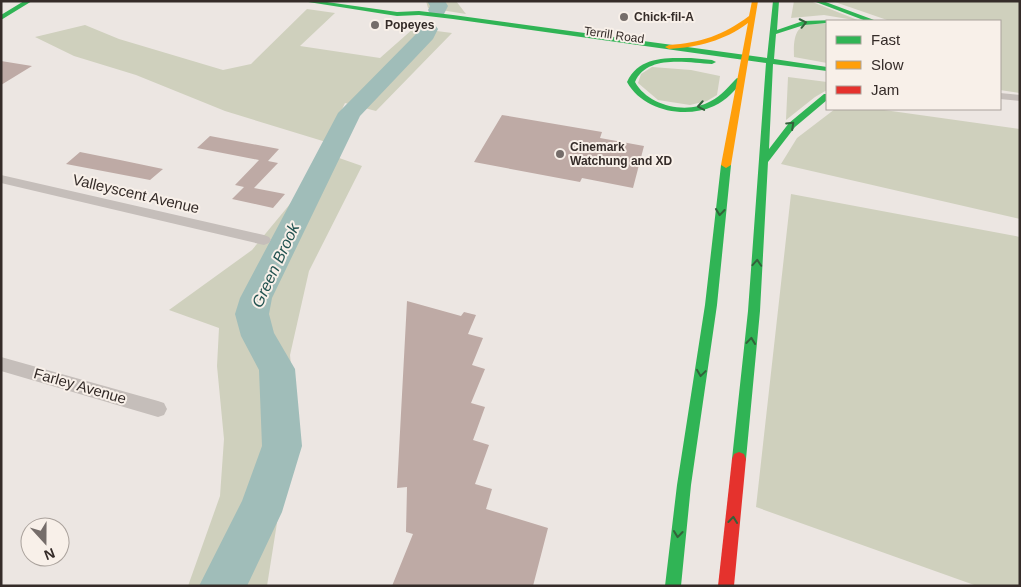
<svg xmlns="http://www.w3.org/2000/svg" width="1021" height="587" viewBox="0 0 1021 587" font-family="Helvetica,sans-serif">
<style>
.green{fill:#cfd0bd}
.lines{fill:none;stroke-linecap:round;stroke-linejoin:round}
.river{fill:#a0bdb9;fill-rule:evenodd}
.building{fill:#beaaa5}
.street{fill:#c5beba;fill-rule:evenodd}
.fast{fill:#30b455;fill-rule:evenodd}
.slow{fill:#ff9f0a;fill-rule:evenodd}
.jam{fill:#e5322d;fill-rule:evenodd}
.oneway{stroke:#33623b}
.poi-dot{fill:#756d6a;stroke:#f8f0e9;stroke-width:2}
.labels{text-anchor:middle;stroke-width:4;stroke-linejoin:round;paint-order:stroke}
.far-poi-label{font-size:12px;font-weight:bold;fill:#352c29;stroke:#f8f0e9;text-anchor:start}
.far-street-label{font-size:12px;fill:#352c29;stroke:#f8f0e9}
.street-label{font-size:15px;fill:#352c29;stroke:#f8f0e9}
.water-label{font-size:16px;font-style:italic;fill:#225351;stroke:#f8f0e9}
</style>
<rect width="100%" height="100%" fill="#ece6e2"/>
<path class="green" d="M426 1H456L466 14 428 8Z
M794 1H810L860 21 824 15 791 18Z
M832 1H1020V93L1000 90V21H890Z
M307 9 335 13 300 46 380 58 414 28 452 33 376 111 345 103 326 142 225 111 136 75 74 56 35 37 85 25 119 39 223 70 251 64Z
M827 24V63L794 57C793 30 798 21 827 24Z
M652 67 691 70 720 76 717 95 707 101 690 105 658 100 638 83 641 74Z
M788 77 827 82V90L815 97 786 120Z
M835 109H877L1020 129V219L781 164 797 138Z
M322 152 362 166 309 271 290 355 295 409 267 586H188L220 496 224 439 217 366 219 328 169 310 252 250 295 198Z
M791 194 1020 237V586H977L756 507Z"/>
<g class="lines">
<path class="river" d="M427 1H445L448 6 444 14 437 16 430 14 428 10 430 6Z
M428 23 435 25 438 29 433 39 360 116 272 298 269 314 274 333 295 369 302 446 282 512 247 586H199L242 501 262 446 259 370 241 336 235 314 240 298 338 113 417 33 421 25Z"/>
</g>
<path class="building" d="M1 61 32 66 1 85Z
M502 115 602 132 600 138 644 146 633 188 582 178 580 182 474 162Z
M210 136 279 149 268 161 278 163 254 188 285 194 273 208 232 199 244 187 235 185 259 160 197 148Z
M80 152 120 160 163 169 150 180 66 164Z
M407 301 461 316 464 312 476 315 468 334 483 338 472 365 485 369 471 403 485 407 473 440 489 445 475 484 492 489 486 509 548 528 533 586H392L413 534 406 532 407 487 397 488Z"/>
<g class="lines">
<path class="street" d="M1000 93 1020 95V101L1000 99Z
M1 175 264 235 269 237 271 240 269 243 264 245 1 183Z
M1 357 158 401 164 403 167 409 164 415 158 417 1 371Z"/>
<path class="fast" d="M24 1H32L1 20V15Z
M302 1H320L397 12 419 11 453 15 767 58 773 1H779L777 30 803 21 837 20 838 21H827V23L804 25 776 34 774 59 827 67V71L773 64 769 149 789 123 824 94H827V100L795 127 768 162 760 311 746 459 744 464 739 466 734 464 732 459 748 311 766 63 453 19 419 15 397 16Z
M823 1 874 20 875 21H866L816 2Z
M691 58 712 60 716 62 712 64C688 63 647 54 635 82 648 106 687 115 711 101 721 96 729 86 737 78L744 80C736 89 726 101 714 106 685 119 643 111 627 82 639 56 666 58 691 58Z
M726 162 731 165 717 305 691 485 681 586H665L677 485 705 305 721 165Z"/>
<path class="slow" d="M752 1H758L731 165 726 168 721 165 748 23C724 41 698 47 669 49L665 47 669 45C700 43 724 35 749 16Z"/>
<path class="jam" d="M739 452 744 454 746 459 734 586H718L732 459 734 454Z"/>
</g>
<defs><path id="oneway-chevron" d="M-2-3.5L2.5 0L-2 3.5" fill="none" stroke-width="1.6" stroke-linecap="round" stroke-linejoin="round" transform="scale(1.25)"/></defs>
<g class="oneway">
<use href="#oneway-chevron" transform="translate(803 23) rotate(-12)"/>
<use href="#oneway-chevron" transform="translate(701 106) rotate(170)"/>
<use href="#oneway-chevron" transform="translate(791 125) rotate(-43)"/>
<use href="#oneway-chevron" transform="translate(720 212) rotate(96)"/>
<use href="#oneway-chevron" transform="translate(757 263) rotate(-86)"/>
<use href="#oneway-chevron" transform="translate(751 341) rotate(-84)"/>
<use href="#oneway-chevron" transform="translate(701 373) rotate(98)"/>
<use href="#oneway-chevron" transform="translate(733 520) rotate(-84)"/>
<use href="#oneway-chevron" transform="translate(678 534) rotate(96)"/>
</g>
<g class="poi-dot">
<circle cx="624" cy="17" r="5"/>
<circle cx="375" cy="25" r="5"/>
<circle cx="560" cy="154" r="5"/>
</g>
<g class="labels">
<g class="far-poi-label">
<text x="634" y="21">Chick-fil-A</text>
<text x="385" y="29">Popeyes</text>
<text x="570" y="151">Cinemark<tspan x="570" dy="14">Watchung and XD</tspan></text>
</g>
<g class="far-street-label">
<text transform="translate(614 35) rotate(8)" y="4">Terrill Road</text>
</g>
<g class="street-label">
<text transform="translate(136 194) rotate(13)" y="5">Valleyscent Avenue</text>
<text transform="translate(80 386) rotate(16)" y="5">Farley Avenue</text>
</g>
<g class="water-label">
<text transform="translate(275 265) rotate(-65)" y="6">Green Brook</text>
</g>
</g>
<rect width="1021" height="587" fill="none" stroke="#352c29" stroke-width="5"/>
<rect x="826" y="20" width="175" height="90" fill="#f8f0e9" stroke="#aaa29c"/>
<rect x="836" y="36" width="25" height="8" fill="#30b455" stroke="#aaa29c"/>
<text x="871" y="45" font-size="15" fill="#352c29">Fast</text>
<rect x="836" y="61" width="25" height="8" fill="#ff9f0a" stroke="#aaa29c"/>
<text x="871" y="70" font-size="15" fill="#352c29">Slow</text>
<rect x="836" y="86" width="25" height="8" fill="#e5322d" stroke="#aaa29c"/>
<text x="871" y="95" font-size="15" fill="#352c29">Jam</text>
<g transform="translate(45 542) rotate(159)"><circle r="24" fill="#f8f0e9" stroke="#aaa29c"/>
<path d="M0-4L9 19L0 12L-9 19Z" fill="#756d6a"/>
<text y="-8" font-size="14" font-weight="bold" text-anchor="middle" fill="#352c29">N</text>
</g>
</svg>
